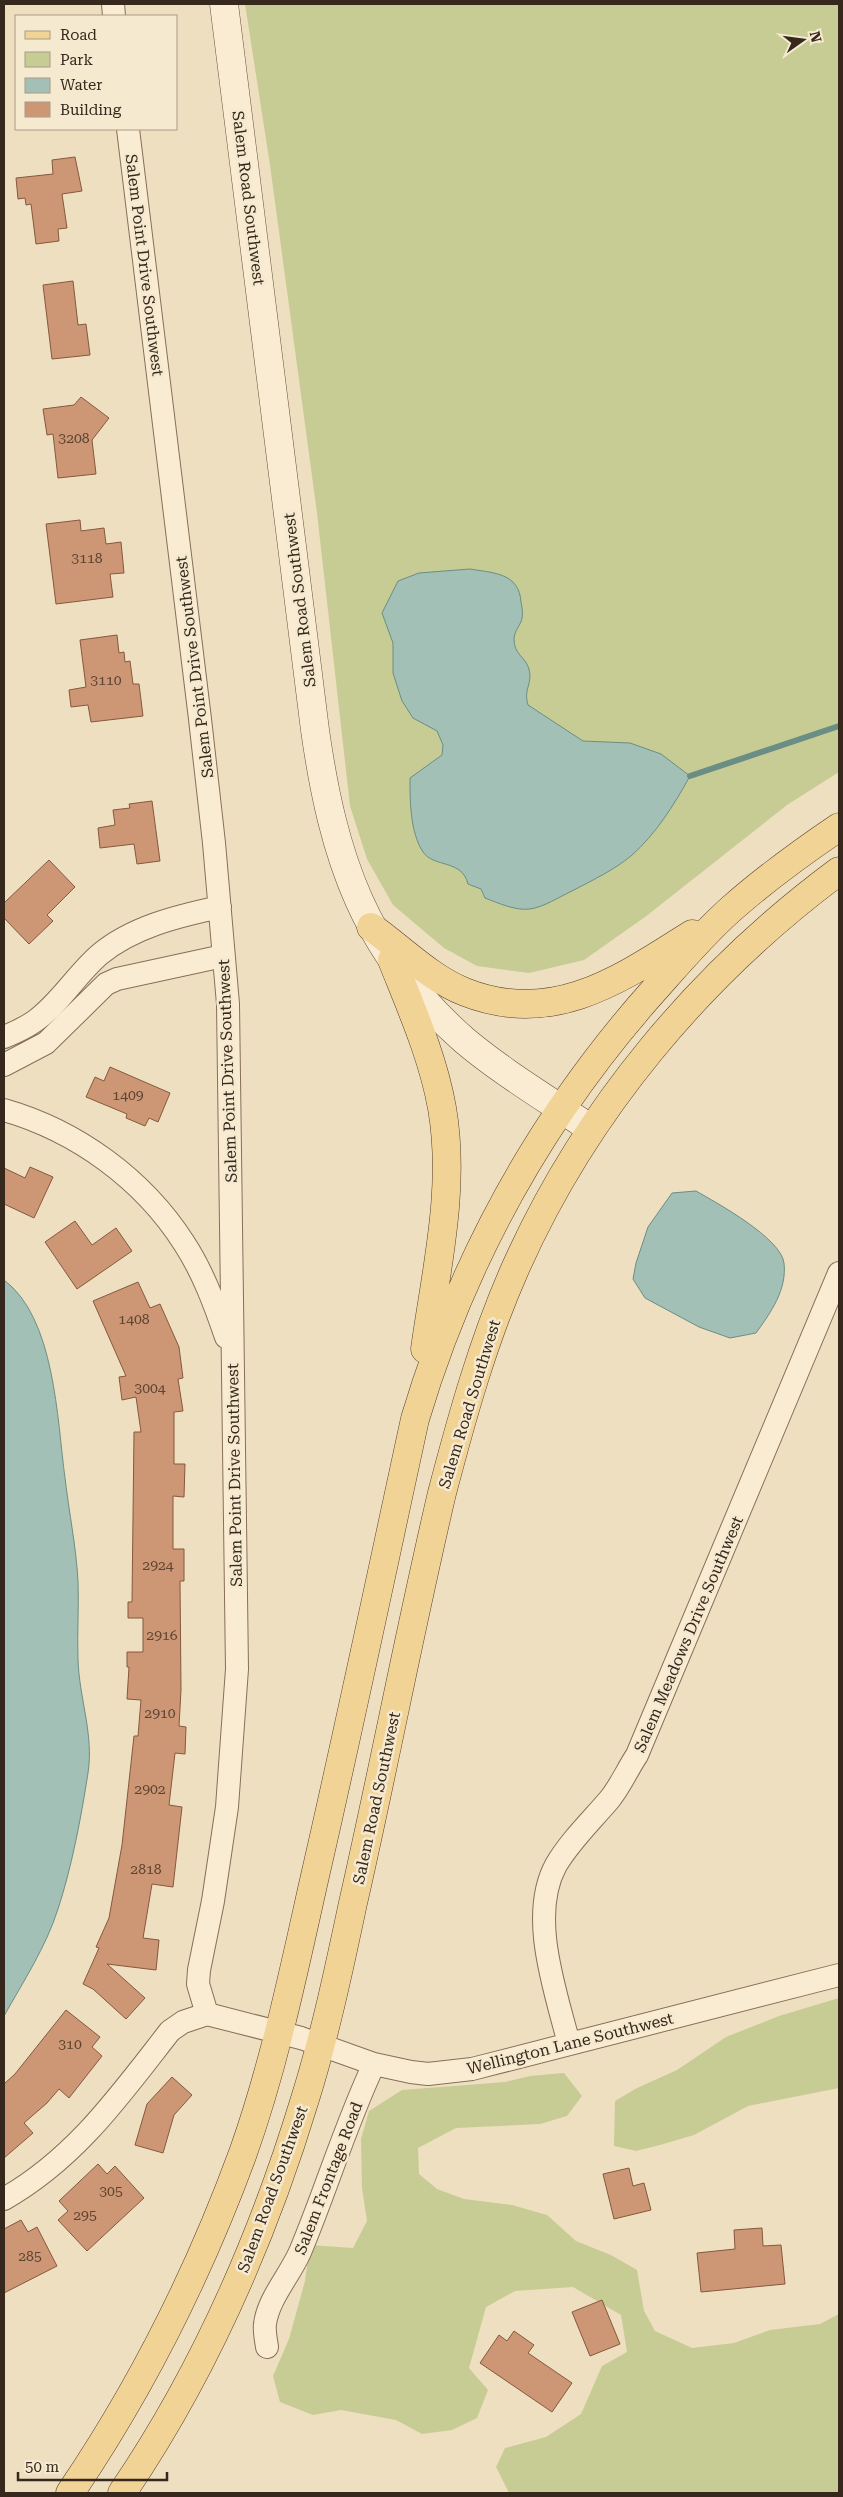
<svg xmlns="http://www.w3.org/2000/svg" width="843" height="2497" viewBox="0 0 843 2497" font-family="'Roboto Serif',serif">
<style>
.green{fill:#c7cc94}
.water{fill:#a3c0b6;stroke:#6a8e84}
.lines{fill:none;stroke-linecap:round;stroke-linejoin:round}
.stream{stroke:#6a8e84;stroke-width:6}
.building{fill:#cd9775;stroke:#86583d}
.minor-casing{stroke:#876f58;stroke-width:24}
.secondary-casing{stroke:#68503b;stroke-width:29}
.primary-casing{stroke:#543e2c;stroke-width:29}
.minor{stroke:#f9ecd3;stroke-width:22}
.secondary{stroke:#f9ecd3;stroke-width:28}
.primary{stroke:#f2d396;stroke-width:28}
.labels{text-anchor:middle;stroke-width:5;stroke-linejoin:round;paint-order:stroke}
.number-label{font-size:14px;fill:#5c4432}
.street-label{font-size:16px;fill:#36281c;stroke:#f5e9cf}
</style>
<rect width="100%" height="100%" fill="#eedfc0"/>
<path class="green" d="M245 4H839V772L787 805 645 917 584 960 529 973 477 966 444 948 393 905 367 859 350 806 317 513 270 165Z
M839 1998V2088L748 2106 694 2135 660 2145 636 2151 614 2146 615 2101 637 2088 677 2070 726 2037 779 2016Z
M564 2073 582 2096 567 2116 540 2124 456 2128 418 2148 419 2174 437 2189 464 2199 512 2205 547 2215 576 2241 611 2255 637 2270 644 2311 655 2331 692 2348 734 2343 770 2330 820 2324 839 2314V2493H509L496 2467 505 2448 546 2437 581 2414 602 2366 627 2352 621 2315 573 2287 515 2291 486 2307 469 2368 488 2390 477 2418 452 2430 422 2434 396 2420 341 2410 313 2415 280 2402 273 2376 289 2339 305 2281 310 2245 353 2248 367 2221 362 2188 361 2139 369 2111 402 2090 505 2082 530 2076Z"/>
<path class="water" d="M470 569C494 573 519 573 521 602 522 607 523 613 522 618 521 625 514 631 514 639 514 655 525 656 529 669 533 684 523 689 528 705L583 741 630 743 661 754 690 776C674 805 656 834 631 856 614 870 591 881 572 891 559 897 544 907 530 909 516 911 498 903 485 898L481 889 468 884C462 859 434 868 423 852 410 832 410 801 410 778L442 755 443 745 437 731 413 718 402 701 393 673V643L382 613 398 581 419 573Z
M696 1191C717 1203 781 1238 784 1263 787 1290 771 1312 756 1333L730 1338 699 1327 645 1298 633 1279 636 1263 648 1227 672 1193Z
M4 1280C55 1318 57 1419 65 1478 69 1512 76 1546 78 1581 79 1607 77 1633 78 1659 79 1698 94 1734 88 1773 81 1818 72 1866 58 1909 46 1947 23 1982 4 2016Z"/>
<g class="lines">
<path class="stream" d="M690 776 839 726"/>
</g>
<path class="building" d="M75 157 82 191 62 194 67 228 58 229 59 241 36 244 31 204 26 205 25 198 18 199 16 178 53 174 52 160Z
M73 281 78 325 86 324 90 355 52 359 43 285Z
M81 397 109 418 92 440 96 474 58 478 53 434 47 435 43 409 74 405Z
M80 520 81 531 104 528 106 544 121 542 124 573 110 574 113 597 56 604 46 524Z
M117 635 119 653 124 652 125 662 130 661 133 684H139L143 716 91 722 88 705 71 707 69 690 86 687 80 640Z
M152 801 160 861 137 864 134 844 100 848 98 828 115 825 113 810 130 808 129 804Z
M49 860 75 887 47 915 53 921 29 944 4 918V903Z
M110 1067 170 1093 158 1122 149 1118 145 1126 126 1118 127 1114 86 1097 95 1077 104 1081Z
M30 1167 53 1177 34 1218 4 1204V1168L25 1178Z
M75 1221 92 1245 116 1228 132 1251 77 1289 45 1242Z
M138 1282 150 1308 160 1304 179 1347 183 1378 178 1379 183 1411 174 1412V1464H185L184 1497 173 1496V1549H184V1581H180L181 1690 179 1726 186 1727 185 1754 175 1753 169 1805 182 1807 173 1887 152 1884 143 1938 159 1940 156 1970 107 1964 145 1998 126 2019 93 1989 83 1984 99 1948 96 1947 109 1918 122 1845 134 1736H138L141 1700 127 1699 129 1667H127V1652H143V1618H128V1602H132L134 1432H141L136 1397 122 1400 119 1377 126 1376 93 1301Z
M66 2010 100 2037 92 2047 102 2056 69 2098 59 2089 47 2103 24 2123 33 2133 4 2158V2084L15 2074Z
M172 2077 192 2095 174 2115 163 2153 135 2145 147 2104Z
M98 2164 107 2174 115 2166 144 2198 87 2251 58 2220 68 2211 59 2201Z
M629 2168 633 2186 644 2183 651 2210 614 2219 603 2174Z
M21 2220 28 2232 37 2227 57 2266 4 2293V2229Z
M762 2228 763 2246 781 2245 785 2284 701 2292 697 2253 735 2249 734 2230Z
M602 2300 620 2344 590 2356 572 2312Z
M514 2331 534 2345 528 2353 572 2383 552 2412 480 2363 499 2335 507 2341Z"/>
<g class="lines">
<defs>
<path id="minor" d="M113 4 114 16
M128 129 200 719 214 843 228 1004 237 1669 227 1807 213 1901 199 1970 198 1984 207 2014
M4 1037C14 1033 25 1028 35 1021 60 1003 76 975 99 955 132 927 178 916 220 907
M4 1065 46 1043 106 984 117 979 223 956
M4 1110C77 1131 143 1179 184 1243 203 1272 215 1305 226 1337
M569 2044C556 1992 528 1916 556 1865 570 1841 591 1821 609 1800 620 1787 627 1770 637 1755L839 1273
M4 2199C76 2158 120 2095 170 2031L183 2022 207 2014 301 2038 374 2064 411 2072 428 2074 472 2069 839 1975
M267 2347C266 2340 264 2331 265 2324 268 2299 290 2275 300 2252 326 2190 345 2126 374 2064"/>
<path id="secondary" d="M224 4 315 730C333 857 364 952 464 1040 503 1073 549 1100 591 1129"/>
<path id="primary" d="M371 927C401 948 431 979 465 992 553 1027 621 979 692 934
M392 960C411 1008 433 1057 442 1108 456 1188 436 1270 425 1349
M70 2493C142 2387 199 2273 243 2153 275 2063 294 1969 315 1876 350 1724 382 1571 415 1419 463 1258 544 1113 656 988 680 961 704 933 731 909 765 879 802 852 839 827
M122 2493C203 2374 263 2237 305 2099 325 2035 339 1969 353 1903 384 1767 410 1629 442 1493 462 1417 483 1341 515 1269 585 1111 700 974 839 871"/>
</defs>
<use href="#minor" class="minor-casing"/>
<use href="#secondary" class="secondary-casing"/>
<use href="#primary" class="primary-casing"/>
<use href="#minor" class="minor"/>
<use href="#secondary" class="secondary"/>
<use href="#primary" class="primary"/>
</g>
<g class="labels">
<g class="number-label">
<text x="74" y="443">3208</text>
<text x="87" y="563">3118</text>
<text x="106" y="685">3110</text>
<text x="128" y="1100">1409</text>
<text x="134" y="1324">1408</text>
<text x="150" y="1393">3004</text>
<text x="158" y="1570">2924</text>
<text x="162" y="1640">2916</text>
<text x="160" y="1718">2910</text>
<text x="150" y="1794">2902</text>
<text x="146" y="1874">2818</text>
<text x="70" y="2049">310</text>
<text x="111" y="2196">305</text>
<text x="85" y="2220">295</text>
<text x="30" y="2261">285</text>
</g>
<g class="street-label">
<text transform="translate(249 198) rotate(83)" y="6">Salem Road Southwest</text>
<text transform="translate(145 265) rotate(83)" y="6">Salem Point Drive Southwest</text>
<text transform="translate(299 600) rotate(-97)" y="6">Salem Road Southwest</text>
<text transform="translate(194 667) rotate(-97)" y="6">Salem Point Drive Southwest</text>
<text transform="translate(227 1071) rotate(-92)" y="6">Salem Point Drive Southwest</text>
<text transform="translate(469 1404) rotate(-73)" y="6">Salem Road Southwest</text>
<text transform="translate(234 1475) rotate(-91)" y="6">Salem Point Drive Southwest</text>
<text transform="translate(688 1634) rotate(-67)" y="6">Salem Meadows Drive Southwest</text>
<text transform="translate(376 1798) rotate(-78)" y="6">Salem Road Southwest</text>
<text transform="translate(570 2043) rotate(-14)" y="6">Wellington Lane Southwest</text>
<text transform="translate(328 2178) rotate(-69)" y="6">Salem Frontage Road</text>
<text transform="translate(272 2189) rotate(-70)" y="6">Salem Road Southwest</text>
</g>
</g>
<rect width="843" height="2497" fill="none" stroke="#36281c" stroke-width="10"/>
<rect x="15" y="15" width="162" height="115" fill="#f5e9cf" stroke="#a99c87"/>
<rect x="25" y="31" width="25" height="8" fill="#f2d396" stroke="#a99c87"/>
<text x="60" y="40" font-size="15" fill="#36281c">Road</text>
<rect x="25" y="52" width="25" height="15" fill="#c7cc94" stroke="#a99c87"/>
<text x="60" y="65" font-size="15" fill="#36281c">Park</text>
<rect x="25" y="78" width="25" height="15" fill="#a3c0b6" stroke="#a99c87"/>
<text x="60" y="90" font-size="15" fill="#36281c">Water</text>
<rect x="25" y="102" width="25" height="15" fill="#cd9775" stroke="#a99c87"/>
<text x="60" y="115" font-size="15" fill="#36281c">Building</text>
<g transform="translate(803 40) rotate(76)" stroke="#f5e9cf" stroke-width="4" paint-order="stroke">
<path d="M0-4L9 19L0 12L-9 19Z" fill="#36281c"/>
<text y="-8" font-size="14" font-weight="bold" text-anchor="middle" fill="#36281c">N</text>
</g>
<path d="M18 2472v8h149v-8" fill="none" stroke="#36281c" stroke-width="2.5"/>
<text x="25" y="2472" font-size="15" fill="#36281c" stroke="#f5e9cf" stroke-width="4" paint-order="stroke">50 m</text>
</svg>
